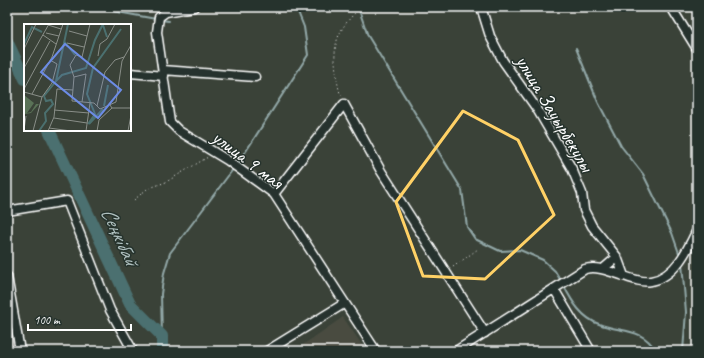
<svg xmlns="http://www.w3.org/2000/svg" width="704" height="358" viewBox="0 0 704 358" font-family="Caveat,sans-serif">
<style>
.built{fill:#484c40}
.lines{fill:none;stroke-linecap:round;stroke-linejoin:round}
.stream{stroke:#93a9a9;stroke-width:2}
.river{stroke:#4b706f;stroke-width:12}
.street-casing{stroke:#fff;stroke-width:11}
.path{stroke:#fff;stroke-width:1;stroke-dasharray:1 3;stroke-linecap:butt}
.street{stroke:#26332d;stroke-width:8}
.marked{fill:none;stroke:#ffd166;stroke-width:3;stroke-linejoin:round}
.labels{text-anchor:middle;stroke-width:3;stroke-linejoin:round;paint-order:stroke}
.street-label{font-size:20px;fill:#fff;stroke:#26332d}
.water-label{font-size:21px;font-style:italic;fill:#aebfbe;stroke:#26332d}
.inset-river{fill:none;stroke:#4b706f;stroke-width:2}
.inset-road{fill:none;stroke:#898e88;stroke-width:1}
.view{fill:#6c8ce6;fill-opacity:0.15;stroke:#6c8ce6;stroke-width:2}
.inset-edge{fill:none;stroke:#fff;stroke-width:2}
</style>
<rect width="100%" height="100%" fill="#3a4238"/>
<filter id="ink" filterUnits="userSpaceOnUse"><feTurbulence type="fractalNoise" baseFrequency=".025" numOctaves="2"/><feDisplacementMap in="SourceGraphic" scale="8" xChannelSelector="R" yChannelSelector="G"/><feConvolveMatrix kernelMatrix="1 2 1 2 8 2 1 2 1" color-interpolation-filters="sRGB"/></filter>
<g filter="url(#ink)">
<path class="built" d="M343 317 366 351H294Z"/>
<g class="lines">
<path class="stream" d="M90 7 156 19
M358 7 368 36 462 190 467 227 475 239 500 251 520 250 543 260 555 271 561 281
M160 20 169 21
M576 48 598 102 621 146 643 174 672 233 680 256
M237 165 308 55 304 27 296 7
M682 263 686 312 683 351
M564 286C572 302 582 318 599 324 621 333 642 327 656 351
M162 336 161 294 164 273 170 253 234 168"/>
<path class="river" d="M7 41 25 79
M49 130 130 304 162 336V351"/>
<defs>
<path id="street" d="M194 7 166 12 159 17 157 32 170 122 179 131 227 160 274 194 376 351
M481 7 490 36 503 61 537 109 572 169 582 193 584 210 592 226 617 257 624 276
M671 7 697 49
M163 70 255 77
M130 73 164 76
M274 194 344 104 381 171 485 333
M7 211 67 201 110 310 133 351
M603 269 617 257
M7 276 20 351
M554 289 591 351
M267 351 345 303
M456 351 585 269C598 266 608 271 621 275 630 278 641 283 651 281 675 277 688 249 697 230"/>
</defs>
<use href="#street" class="street-casing"/>
<path class="path" d="M341 96C338 88 337 80 336 71 332 41 339 28 361 7
M134 200 147 189 166 182 208 157
M453 267 478 249"/>
<use href="#street" class="street"/>
</g>
</g>
<path class="marked" d="M463 111 518 140 554 215 485 279 423 276 396 202Z"/>
<g class="labels">
<g class="street-label">
<text transform="translate(555 113) rotate(59)" y="7">улица Зауырбекулы</text>
<text transform="translate(248 159) rotate(37)" y="7">улица 9 мая</text>
</g>
<g class="water-label">
<text transform="translate(120 236) rotate(65)" y="7">Сеңкібай</text>
</g>
</g>
<g transform="translate(24 24)">
<rect width="107" height="107" fill="#3a4238"/>
<path d="M0 71 10 79 3 89 7 88 12 80H15L7 89 1 90 0 100Z" fill="#5a7257"/>
<path class="inset-river" d="M79 1 83 13M40 17 51 31M0 20 8 3 18 8M32 57 38 51 62 44 71 16 79 0M80 82 84 61M64 100 71 90 63 70 69 44 97 5M65 100 79 85M15 107 22 97 21 89 29 80 27 76 22 77 20 72 32 57 44 0"/>
<path class="inset-road" d="M66 0 58 33 52 31 46 41 50 53 48 77 70 79 76 85 92 78 98 37 107 21M24 1 37 5M45 7 63 12M22 9 35 12M19 11 32 20M43 19 60 23M0 25 12 0M74 32 76 20 83 15 91 0M0 44 25 0M50 53 62 50 58 78M0 65 26 17M0 68 18 73M8 70 28 33 39 0M86 81 88 84H107M73 82 81 48 91 36 100 33M30 86 65 89M30 94 63 99M25 104 47 107M0 106 2 92M9 107 18 73 28 59 33 40 26 36M24 107 30 93 33 65 49 66M62 107 66 79M73 107 75 96 88 84M104 107 107 91"/>
<path class="view" d="M41 20 97 66 74 94 17 48Z"/>
<rect width="107" height="107" class="inset-edge"/>
</g>
<rect width="704" height="358" fill="none" stroke="#26332d" stroke-width="24"/>
<rect x="12" y="12" width="680" height="334" fill="none" stroke="#fff" stroke-width="1.5" filter="url(#ink)"/>
<path d="M28 324v6h103v-6" fill="none" stroke="#ffffff" stroke-width="2"/>
<text x="34" y="324" font-size="12" fill="#ffffff" stroke="#26332d" stroke-width="3" paint-order="stroke">100 m</text>
</svg>
